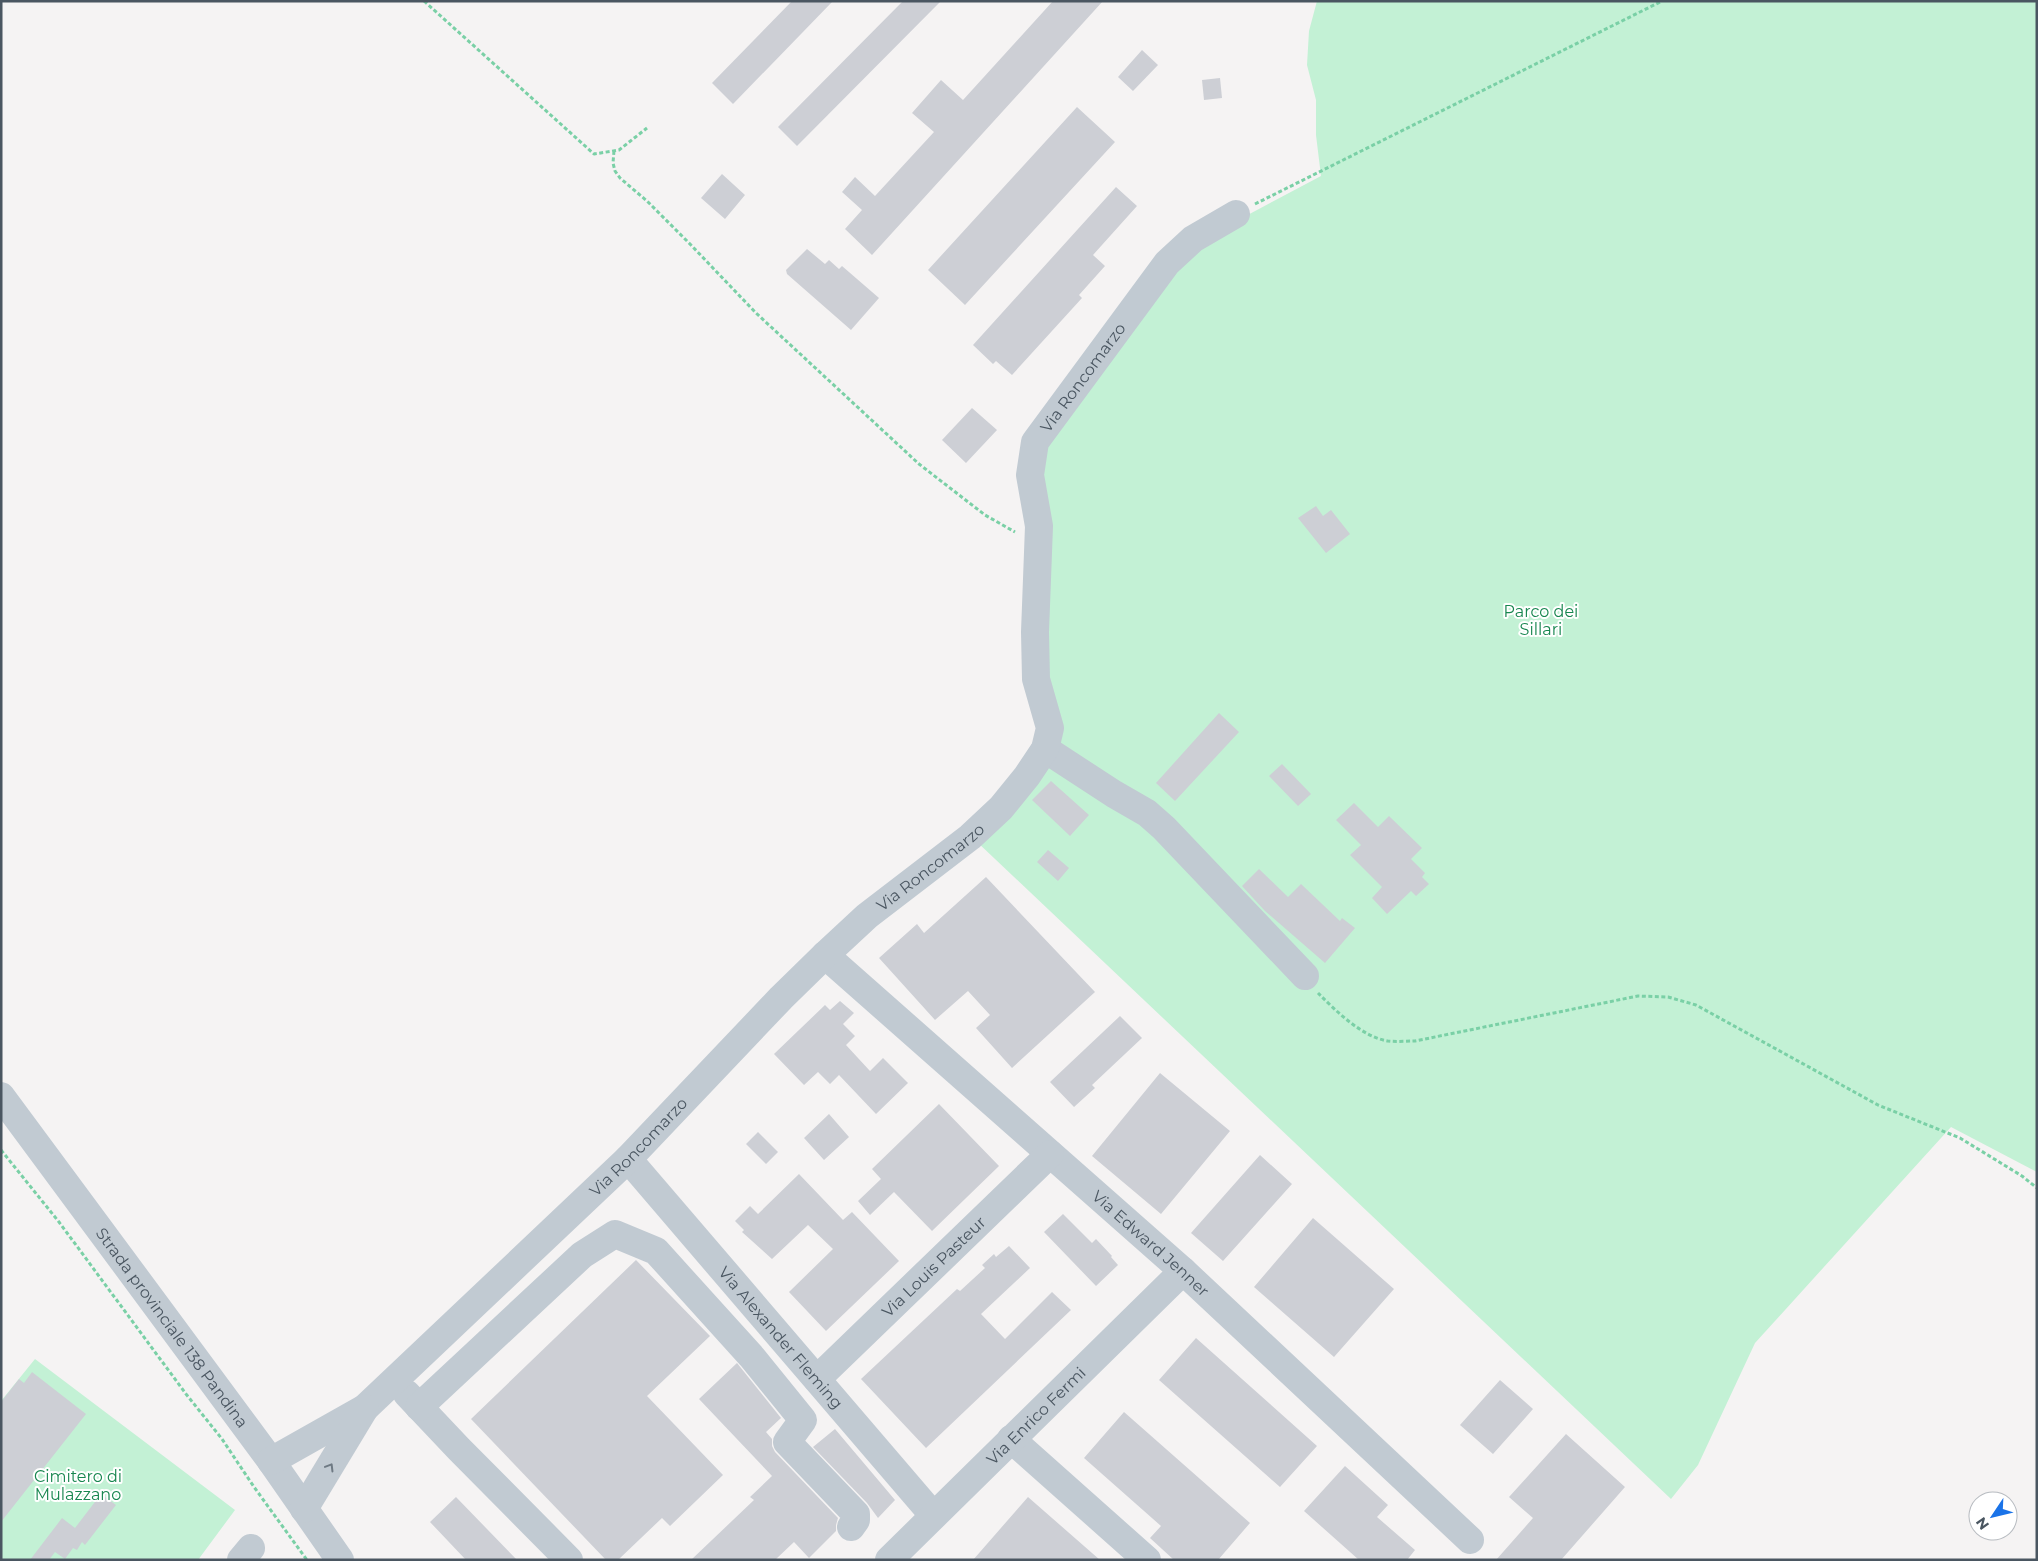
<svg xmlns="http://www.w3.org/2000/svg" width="2038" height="1561" viewBox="0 0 2038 1561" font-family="Montserrat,sans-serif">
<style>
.green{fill:#c3f1d5}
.building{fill:#cdcfd5}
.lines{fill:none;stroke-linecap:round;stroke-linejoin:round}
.path{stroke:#7ad0a6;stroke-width:3;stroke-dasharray:4 2.5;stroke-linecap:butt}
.minor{stroke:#c1cad2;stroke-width:28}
.oneway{stroke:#6e7983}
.labels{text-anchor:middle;stroke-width:4;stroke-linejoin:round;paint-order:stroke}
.street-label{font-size:16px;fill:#4a5661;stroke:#fff}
.park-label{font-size:16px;fill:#17864f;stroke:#fff}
</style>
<rect width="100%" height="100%" fill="#f5f3f3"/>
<path class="green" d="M1317 1H2037V1172L1951 1127 1755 1343 1698 1465 1671 1499 976 841 1050 756 1042 677V446L1171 269 1242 218 1321 176 1316 135V100L1307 65 1309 31Z
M35 1359 235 1510 198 1560H1V1401Z"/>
<path class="building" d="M792 1H833L733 104 712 83Z
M903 1H941L797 146 778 127Z
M1053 1H1103L872 255 845 229 862 210 842 192 855 177 875 196 934 132 912 113 941 80 963 100Z
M1142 50 1158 65 1133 91 1118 77Z
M1220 78 1222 98 1204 100 1202 80Z
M1077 107 1115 142 965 305 928 270Z
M722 174 745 195 725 219 701 198Z
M1116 187 1137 206 1093 255 1105 266 1079 295 1082 298 1012 375 996 361 993 364 973 345Z
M807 249 825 264 829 260 839 269 842 266 879 298 851 330 787 274 786 270Z
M972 408 997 430 966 463 942 440Z
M1316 506 1323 516 1331 510 1350 534 1326 553 1298 518Z
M1219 713 1239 732 1175 801 1156 783Z
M1282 764 1311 794 1298 806 1269 776Z
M1051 781 1089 815 1070 836 1032 800Z
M1354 803 1378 827 1389 816 1422 848 1411 859 1425 873 1422 877 1429 884 1416 896 1411 891 1387 914 1372 898 1382 887 1350 855 1361 845 1336 820Z
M1048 850 1069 868 1058 881 1037 862Z
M1259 869 1288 897 1301 884 1340 921 1342 918 1355 928 1325 963 1265 911 1242 886Z
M986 877 1095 992 1012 1068 976 1028 990 1015 968 991 935 1020 879 958 917 924 924 933Z
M840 1001 854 1013 843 1024 855 1036 846 1045 870 1071 883 1058 908 1083 876 1114 839 1075 830 1084 818 1072 804 1085 774 1054 825 1005 830 1010Z
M1120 1016 1142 1038 1092 1085 1095 1088 1074 1107 1050 1082Z
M1160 1073 1230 1131 1161 1214 1092 1156Z
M939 1104 999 1166 932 1231 894 1192 870 1215 858 1201 881 1179 872 1169Z
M829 1114 849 1137 824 1160 804 1138Z
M758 1132 778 1152 766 1164 746 1144Z
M1260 1155 1292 1184 1223 1261 1191 1233Z
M799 1174 843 1220 852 1212 899 1261 826 1331 789 1292 833 1249 808 1225 772 1259 742 1232 744 1230 735 1221 750 1206 758 1214Z
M1063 1214 1092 1243 1096 1239 1112 1256 1111 1257 1118 1265 1096 1286 1044 1232Z
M1313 1218 1394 1289 1334 1357 1254 1287Z
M1009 1246 1030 1268 981 1314 1005 1339 1052 1292 1071 1310 926 1448 861 1379 957 1289 960 1291 985 1268 982 1265 994 1254 996 1257Z
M636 1260 710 1336 647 1396 723 1475 670 1526 662 1518 618 1560H606L471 1419Z
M1196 1338 1317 1446 1280 1487 1159 1380Z
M737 1363 781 1418 766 1432 772 1439V1446L775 1452 838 1518 836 1525V1531L809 1558 794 1542 775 1560H691L754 1500 750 1497 772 1476 699 1399Z
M32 1372 86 1414 1 1522V1402L19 1379 24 1383Z
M1500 1380 1533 1409 1493 1454 1460 1425Z
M1124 1412 1250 1523 1218 1560H1174L1150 1538 1161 1526 1084 1458Z
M835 1429 895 1500 878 1518 867 1503 813 1447Z
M1566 1434 1625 1487 1561 1560H1496L1533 1518 1509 1497Z
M1345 1466 1388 1505 1377 1517 1415 1550 1407 1560H1359L1304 1511Z
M101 1494 116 1505 85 1545 82 1542 77 1550 73 1548 65 1559 55 1552 49 1560H30L62 1518 75 1528Z
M456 1497 517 1560H466L430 1522Z
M1028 1497 1100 1560H973Z"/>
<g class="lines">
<path class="path" d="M424 1 594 154 619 150 647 128
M614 151 613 163 615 171 620 178 647 201 690 244 756 313 919 464 985 515 1015 532
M1255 204 1662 1
M1318 993C1336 1011 1362 1037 1388 1041 1397 1042 1407 1041 1415 1041L1638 996 1668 997 1696 1005 1878 1105 1960 1138 2022 1176 2037 1188
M1 1150 59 1222 186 1394 222 1439 254 1487 307 1560"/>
<g class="minor">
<path d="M1045 749 1114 794 1147 813 1164 828 1305 976"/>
<path id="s1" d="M825 955 1183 1271 1470 1540"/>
<path id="s2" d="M1 1096 271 1461 340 1560"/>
<path id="s3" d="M628 1159 933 1515"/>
<path id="s4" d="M817 1379 1050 1154"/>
<path d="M407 1394 459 1449 569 1560"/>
<path d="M419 1407 582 1255 615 1234 656 1251 751 1356 803 1420 787 1442 856 1514V1520L851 1527"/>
<path d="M1011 1439 1147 1560"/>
<path id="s5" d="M271 1461 365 1408 628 1159 781 998 825 955 867 916 970 837 1001 808 1027 776 1045 749 1050 728 1036 679 1035 632 1039 526 1030 475 1035 442 1167 263 1193 239 1236 214"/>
<path d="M304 1509 365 1408"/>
<path d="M241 1560 251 1548"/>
<path id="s6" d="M889 1560 1183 1271"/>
</g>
</g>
<defs><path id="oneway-chevron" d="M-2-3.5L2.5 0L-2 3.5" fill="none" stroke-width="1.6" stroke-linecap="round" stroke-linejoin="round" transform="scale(1.25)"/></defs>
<use class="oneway" href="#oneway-chevron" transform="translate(330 1467) rotate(-59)"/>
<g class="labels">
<g class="street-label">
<text dy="6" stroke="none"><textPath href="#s5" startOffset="1448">Via Roncomarzo</textPath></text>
<text dy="6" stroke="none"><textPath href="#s5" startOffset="891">Via Roncomarzo</textPath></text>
<text dy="6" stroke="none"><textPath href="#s5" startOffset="486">Via Roncomarzo</textPath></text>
<text dy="6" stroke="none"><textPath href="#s1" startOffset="435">Via Edward Jenner</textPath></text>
<text dy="6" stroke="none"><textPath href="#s4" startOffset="162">Via Louis Pasteur</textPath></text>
<text dy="6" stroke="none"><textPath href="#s2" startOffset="288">Strada provinciale 138 Pandina</textPath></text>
<text dy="6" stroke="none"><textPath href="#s3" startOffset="235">Via Alexander Fleming</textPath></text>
<text dy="6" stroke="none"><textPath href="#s6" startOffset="206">Via Enrico Fermi</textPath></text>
</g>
<g class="park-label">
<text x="1541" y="617">Parco dei<tspan x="1541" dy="18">Sillari</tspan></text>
<text x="78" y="1482">Cimitero di<tspan x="78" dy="18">Mulazzano</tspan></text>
</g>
</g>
<rect width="2038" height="1561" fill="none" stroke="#4a5661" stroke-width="5"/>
<g transform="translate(1993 1516) rotate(235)"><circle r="24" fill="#ffffff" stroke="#b7bbc0"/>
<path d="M0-4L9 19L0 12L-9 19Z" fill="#1a73e8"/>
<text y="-8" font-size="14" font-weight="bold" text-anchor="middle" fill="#4a5661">N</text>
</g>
</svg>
